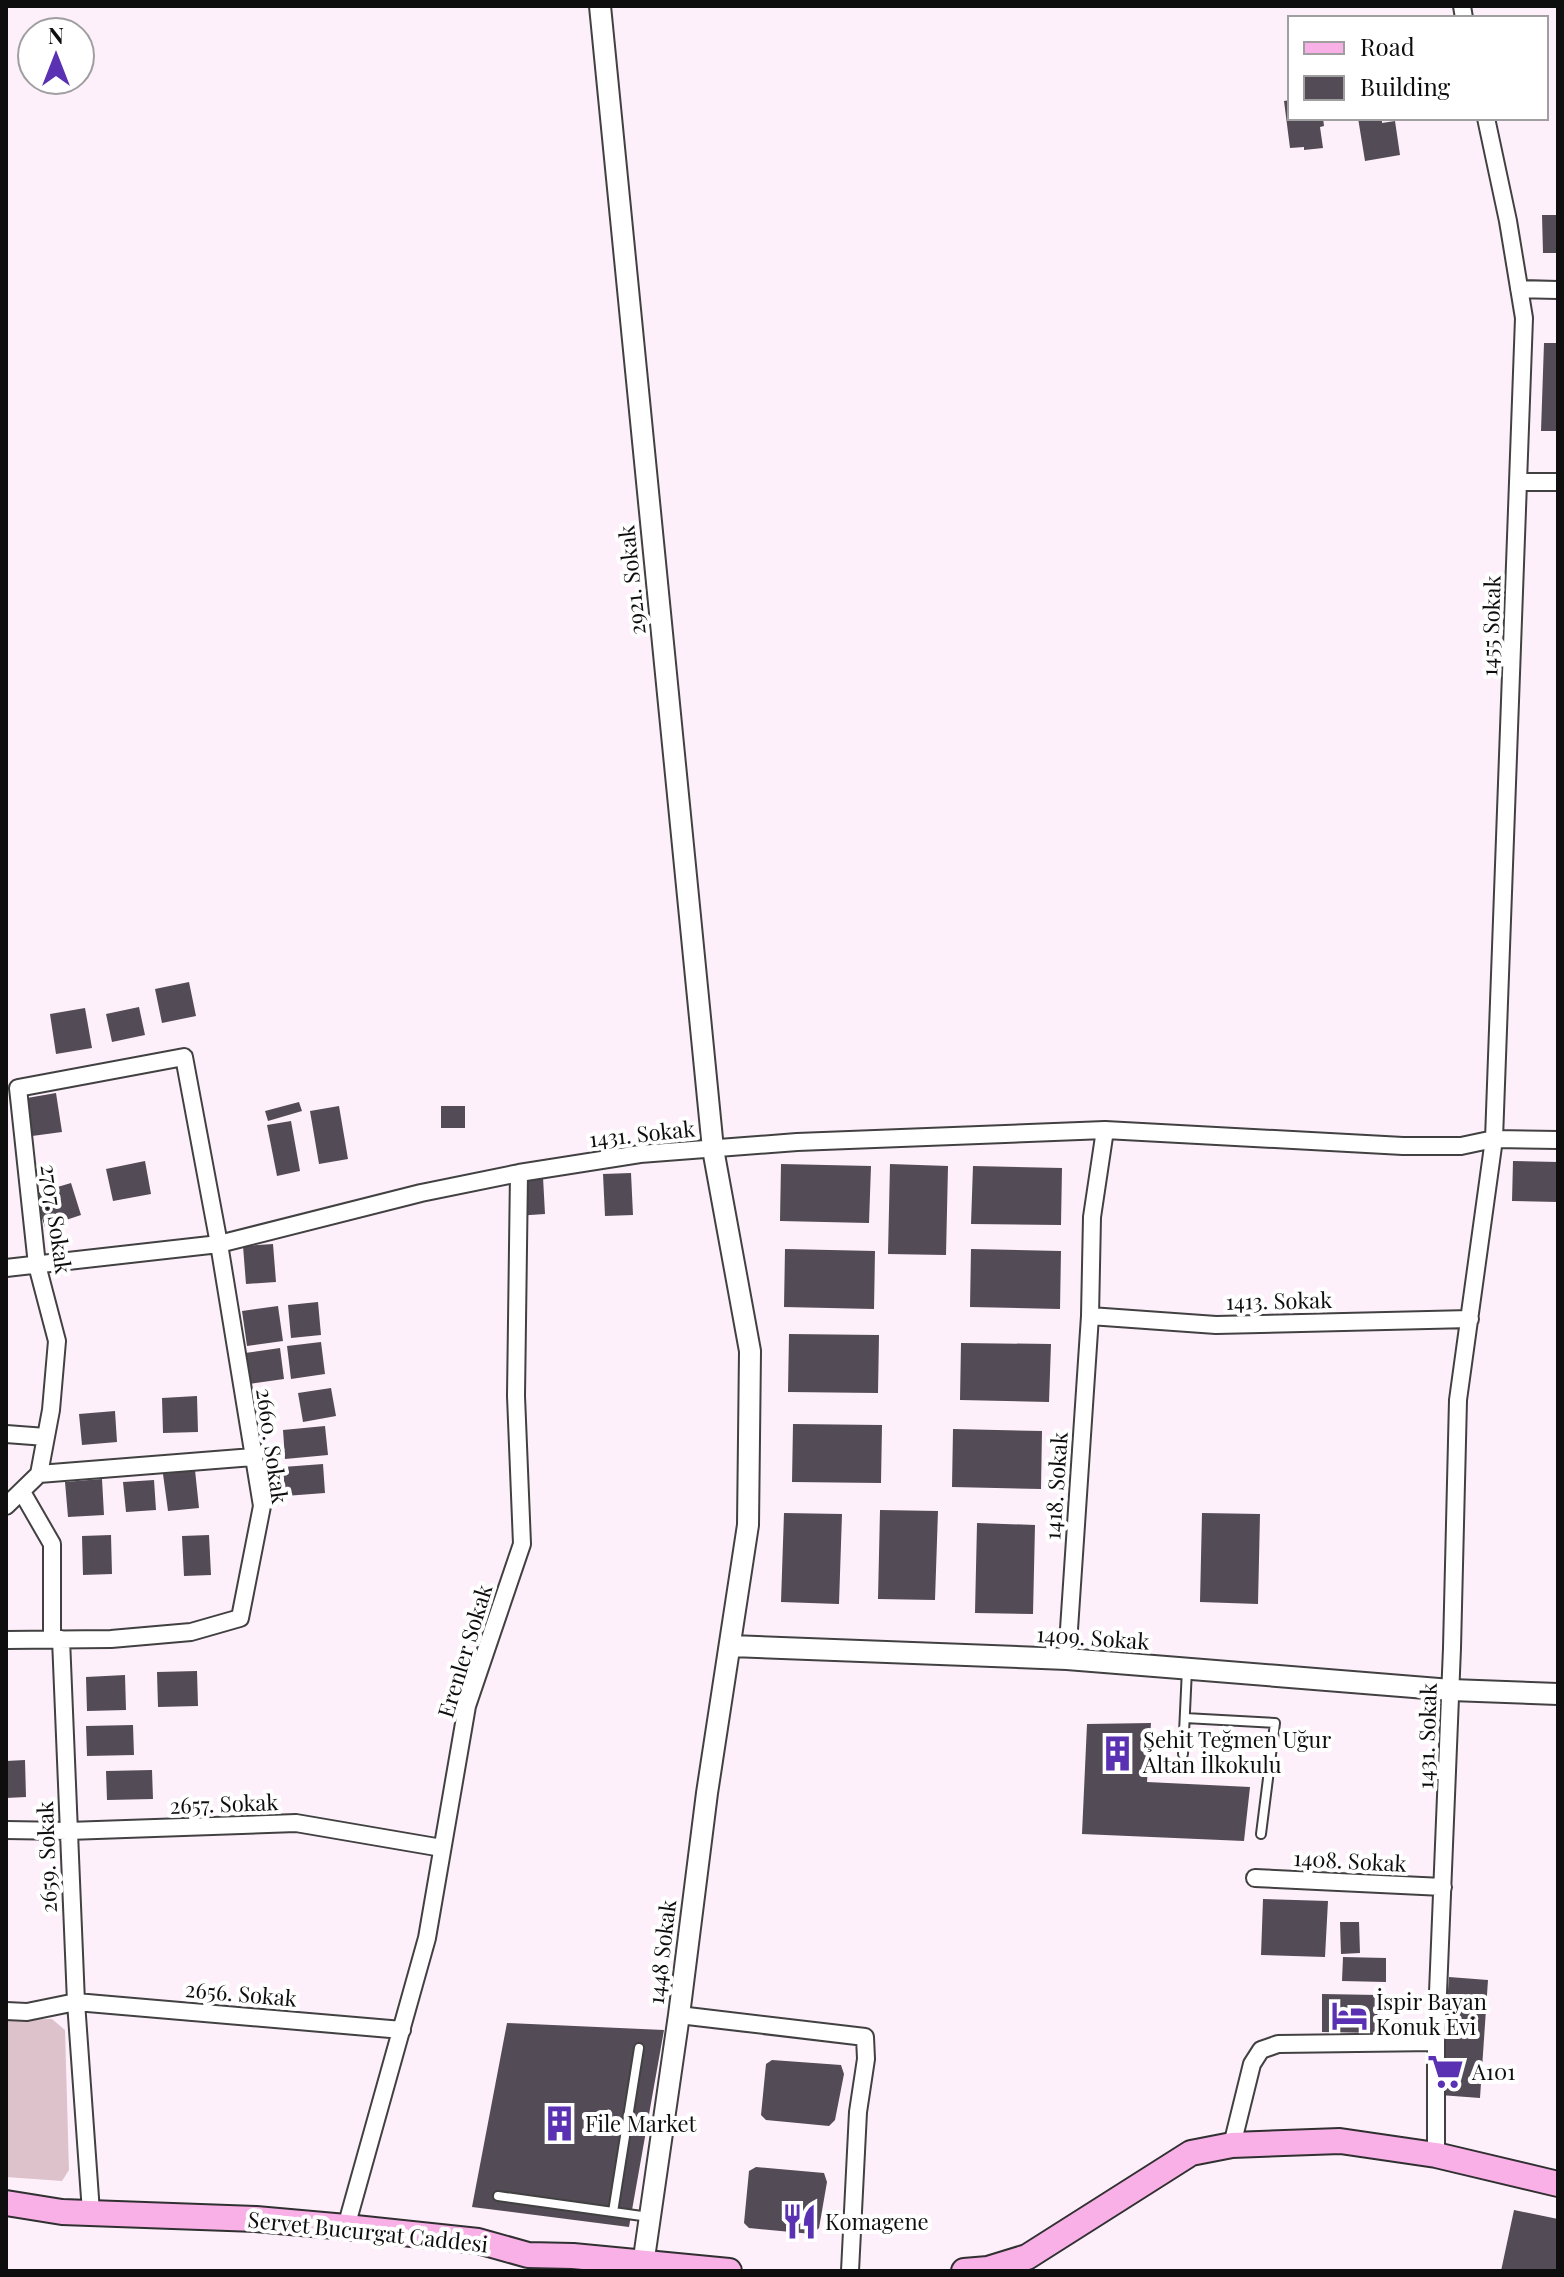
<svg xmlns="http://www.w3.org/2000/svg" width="1564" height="2277" viewBox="0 0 1564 2277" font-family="'Playfair Display',serif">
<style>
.cemetery{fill:#dec2cb}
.building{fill:#534b55}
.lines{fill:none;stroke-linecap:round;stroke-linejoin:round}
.service-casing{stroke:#414141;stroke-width:12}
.minor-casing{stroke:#414141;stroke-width:20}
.tertiary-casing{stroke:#414141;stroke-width:24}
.secondary-casing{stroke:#303030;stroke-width:28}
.service{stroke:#fff;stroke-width:8}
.minor{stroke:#fff;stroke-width:16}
.tertiary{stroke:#fff;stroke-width:20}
.secondary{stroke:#f8b0e7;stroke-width:24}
.labels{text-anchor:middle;stroke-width:8;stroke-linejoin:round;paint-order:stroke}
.street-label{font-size:22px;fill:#0e0e0e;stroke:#fff}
.poi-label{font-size:22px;fill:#0e0e0e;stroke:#fff;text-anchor:start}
</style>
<rect width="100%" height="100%" fill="#fef0fb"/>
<path class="cemetery" d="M52 2019 65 2030 69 2170 62 2181 6 2177V2020Z"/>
<path class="building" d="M1290 100V118H1323L1324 126 1320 127 1323 148 1304 150V147L1290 148 1284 101Z
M1358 118H1382V123L1395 121 1400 155 1365 161Z
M1542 215H1558V253H1543Z
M1544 343H1558V431H1541Z
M189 982 196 1016 162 1023 155 989Z
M139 1007 145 1035 112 1042 106 1014Z
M85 1008 92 1048 56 1054 50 1014Z
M56 1093 62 1132 32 1136 27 1098Z
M299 1102 302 1111 268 1121 265 1111Z
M339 1106 348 1159 319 1164 310 1111Z
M441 1106H465V1128H441Z
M291 1121 300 1171 277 1176 267 1125Z
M145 1161 151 1194 113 1201 106 1169Z
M1513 1161 1558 1162V1202L1512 1201Z
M781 1164 871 1166 869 1223 780 1221Z
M890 1164 948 1166 946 1255 888 1254Z
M973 1166 1062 1168 1061 1225 971 1224Z
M631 1173 633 1215 605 1216 603 1174Z
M543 1177 545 1214 515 1216 512 1178Z
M71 1183 81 1215 45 1227 34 1194Z
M273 1244 276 1282 246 1284 243 1246Z
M785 1249 875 1251 874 1309 784 1307Z
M971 1249 1061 1251 1060 1309 970 1307Z
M318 1302 321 1335 291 1338 288 1305Z
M278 1306 283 1341 247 1346 242 1311Z
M789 1334 879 1335 878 1393 788 1392Z
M321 1342 325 1374 291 1379 287 1346Z
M961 1343 1051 1344 1049 1402 960 1400Z
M280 1348 284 1379 249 1384 245 1353Z
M331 1388 336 1416 303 1422 298 1393Z
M197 1396 198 1432 163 1433 162 1398Z
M115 1411 117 1442 82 1445 79 1414Z
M793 1424 882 1425 881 1483 792 1482Z
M325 1426 328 1455 285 1459 283 1430Z
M953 1429 1042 1431 1041 1489 952 1487Z
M323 1464 325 1493 285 1496 283 1467Z
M195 1470 199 1508 168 1511 163 1474Z
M102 1479 104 1515 68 1517 65 1482Z
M154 1480 156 1510 126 1512 123 1482Z
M880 1510 938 1511 935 1600 878 1599Z
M784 1513 842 1514 839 1604 781 1602Z
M1202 1513 1260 1514 1258 1604 1200 1602Z
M977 1523 1035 1525 1033 1614 975 1613Z
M111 1535 112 1574 83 1575 82 1536Z
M209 1535 211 1575 184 1576 182 1536Z
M197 1671 198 1706 158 1707 157 1672Z
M125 1675 126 1710 87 1711 86 1677Z
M1151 1723 1147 1782 1250 1787 1244 1841 1082 1834 1087 1724Z
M133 1725 134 1755 87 1756 86 1726Z
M25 1760 26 1797 6 1798V1761Z
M152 1770 153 1799 107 1800 106 1771Z
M1263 1899 1328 1901 1325 1957 1261 1955Z
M1340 1922H1359L1360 1953 1341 1954Z
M1343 1957 1386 1958V1982L1342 1981Z
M1449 1977 1488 1980 1480 2098 1440 2095Z
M1322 1994 1378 1995 1377 2033 1322 2032Z
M507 2023 664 2030 629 2227 472 2207Z
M772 2060 841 2065 844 2074 835 2120 829 2126 766 2120 761 2115 766 2064Z
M756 2167 824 2173 827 2182 819 2228 812 2234 749 2228 744 2223 749 2171Z
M1514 2210 1558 2219V2271H1501Z"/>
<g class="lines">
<defs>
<path id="service" d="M1185 1718 1275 1723 1261 1834
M1183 1754 1187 1669
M498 2196 649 2217
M613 2212 639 2048"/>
<path id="minor" d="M1462 6 1464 18
M1519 289 1558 290
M1518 482H1558
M1105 1130 1403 1146H1461L1494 1139 1558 1140
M6 1268 219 1244 421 1193 519 1173 640 1154 797 1142 1105 1130 1092 1217 1090 1316 1067 1659
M1090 1316 1216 1325 1470 1319
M6 1434 46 1437
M39 1474 253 1457
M22 1492 52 1544V1639
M6 1506 39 1474 51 1410 57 1341 37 1265 18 1088 184 1057 219 1244 262 1506 240 1618 191 1632 111 1639 6 1640
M6 1830 68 1831 296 1823 442 1848
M1255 1878 1443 1887
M6 2011 27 2012 76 2002 61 1639
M679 2015 865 2037 866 2059 858 2112 850 2271
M1232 2145 1252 2064 1261 2050 1278 2044 1436 2042
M1436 2155V2042L1452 1648 1458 1400 1494 1139 1524 318 1508 221 1486 118
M91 2212 76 2002 402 2030
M346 2227 427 1938 467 1706 522 1544 516 1396 519 1173"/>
<path id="tertiary" d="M600 6 713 1149 750 1351 748 1525 707 1793 679 2015 643 2265
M731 1646 1067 1659 1451 1690 1558 1694"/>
<path id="secondary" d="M6 2203 62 2212 256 2219 346 2227 478 2241 528 2255 573 2256 729 2271
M964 2271 988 2269 1027 2257 1191 2153 1232 2145 1340 2141 1436 2155 1558 2184"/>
</defs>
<use href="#service" class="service-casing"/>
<use href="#minor" class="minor-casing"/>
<use href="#tertiary" class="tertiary-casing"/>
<use href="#secondary" class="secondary-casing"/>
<use href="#service" class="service"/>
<use href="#minor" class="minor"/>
<use href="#tertiary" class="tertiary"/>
<use href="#secondary" class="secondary"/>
</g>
<defs>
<symbol id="building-bare" viewBox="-9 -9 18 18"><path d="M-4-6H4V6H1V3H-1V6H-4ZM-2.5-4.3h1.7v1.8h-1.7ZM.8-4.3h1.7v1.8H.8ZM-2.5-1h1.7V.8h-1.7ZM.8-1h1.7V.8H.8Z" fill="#5931b2" stroke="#fff" stroke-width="2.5" paint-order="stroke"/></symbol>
<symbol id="hotel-bare" viewBox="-9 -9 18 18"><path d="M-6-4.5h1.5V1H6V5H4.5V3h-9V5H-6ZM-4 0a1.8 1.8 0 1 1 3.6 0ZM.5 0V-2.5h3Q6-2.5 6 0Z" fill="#5931b2" stroke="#fff" stroke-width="2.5" paint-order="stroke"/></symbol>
<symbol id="supermarket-bare" viewBox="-9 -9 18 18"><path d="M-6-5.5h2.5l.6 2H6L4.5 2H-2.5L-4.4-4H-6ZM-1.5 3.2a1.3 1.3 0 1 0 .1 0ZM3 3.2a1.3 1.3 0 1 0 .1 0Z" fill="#5931b2" stroke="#fff" stroke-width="2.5" paint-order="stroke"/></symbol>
<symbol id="restaurant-bare" viewBox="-9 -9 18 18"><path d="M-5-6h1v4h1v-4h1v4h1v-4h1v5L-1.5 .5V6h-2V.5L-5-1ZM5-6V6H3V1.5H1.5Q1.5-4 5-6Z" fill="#5931b2" stroke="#fff" stroke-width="2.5" paint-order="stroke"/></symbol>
</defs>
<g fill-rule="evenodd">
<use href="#building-bare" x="1092" y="1728" width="51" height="51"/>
<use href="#hotel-bare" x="1324" y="1990" width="51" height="51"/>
<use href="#supermarket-bare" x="1420" y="2046" width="51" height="51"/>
<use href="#building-bare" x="534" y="2098" width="51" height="51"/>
<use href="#restaurant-bare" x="774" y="2196" width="51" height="51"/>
</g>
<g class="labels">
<g class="street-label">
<text transform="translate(632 580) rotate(-96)" y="8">2921. Sokak</text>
<text transform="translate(1491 626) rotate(-88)" y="8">1455 Sokak</text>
<text transform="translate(642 1134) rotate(-6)" y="8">1431. Sokak</text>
<text transform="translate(56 1219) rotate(82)" y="8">2707. Sokak</text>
<text transform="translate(1279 1301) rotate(-1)" y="8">1413. Sokak</text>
<text transform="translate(272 1446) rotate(82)" y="8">2660. Sokak</text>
<text transform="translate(1056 1486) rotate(-86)" y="8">1418. Sokak</text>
<text transform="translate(1093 1638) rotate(4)" y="8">1409. Sokak</text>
<text transform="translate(465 1651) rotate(-73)" y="8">Erenler Sokak</text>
<text transform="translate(1427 1736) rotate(-88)" y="8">1431. Sokak</text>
<text transform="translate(224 1804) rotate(-2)" y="8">2657. Sokak</text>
<text transform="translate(47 1857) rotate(-92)" y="8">2659. Sokak</text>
<text transform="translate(1350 1861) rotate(3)" y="8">1408. Sokak</text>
<text transform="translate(662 1952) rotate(-83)" y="8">1448 Sokak</text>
<text transform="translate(241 1994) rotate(5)" y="8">2656. Sokak</text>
<text transform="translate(368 2232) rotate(6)" y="8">Servet Bucurgat Caddesi</text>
</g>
<g class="poi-label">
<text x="1143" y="1748">Şehit Teğmen Uğur<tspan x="1143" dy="25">Altan İlkokulu</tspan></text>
<text x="1376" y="2010">İspir Bayan<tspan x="1376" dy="25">Konuk Evi</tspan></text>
<text x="1472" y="2080">A101</text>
<text x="585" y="2132">File Market</text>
<text x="825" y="2230">Komagene</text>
</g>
</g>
<rect width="1564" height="2277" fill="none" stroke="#0e0e0e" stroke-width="16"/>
<rect x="1288" y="16" width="260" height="104" fill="#ffffff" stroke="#9f9f9f" stroke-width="2"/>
<rect x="1304" y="42" width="40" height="12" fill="#f8b0e7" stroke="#9f9f9f" stroke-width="2"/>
<text x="1360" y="56" font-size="24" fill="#0e0e0e">Road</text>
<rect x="1304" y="76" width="40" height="24" fill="#534b55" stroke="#9f9f9f" stroke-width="2"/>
<text x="1360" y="96" font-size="24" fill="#0e0e0e">Building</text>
<g transform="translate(56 56)"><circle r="38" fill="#ffffff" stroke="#9f9f9f" stroke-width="2"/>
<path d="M0-6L14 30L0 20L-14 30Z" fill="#5931b2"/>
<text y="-12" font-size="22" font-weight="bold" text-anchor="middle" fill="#0e0e0e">N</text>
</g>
</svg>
